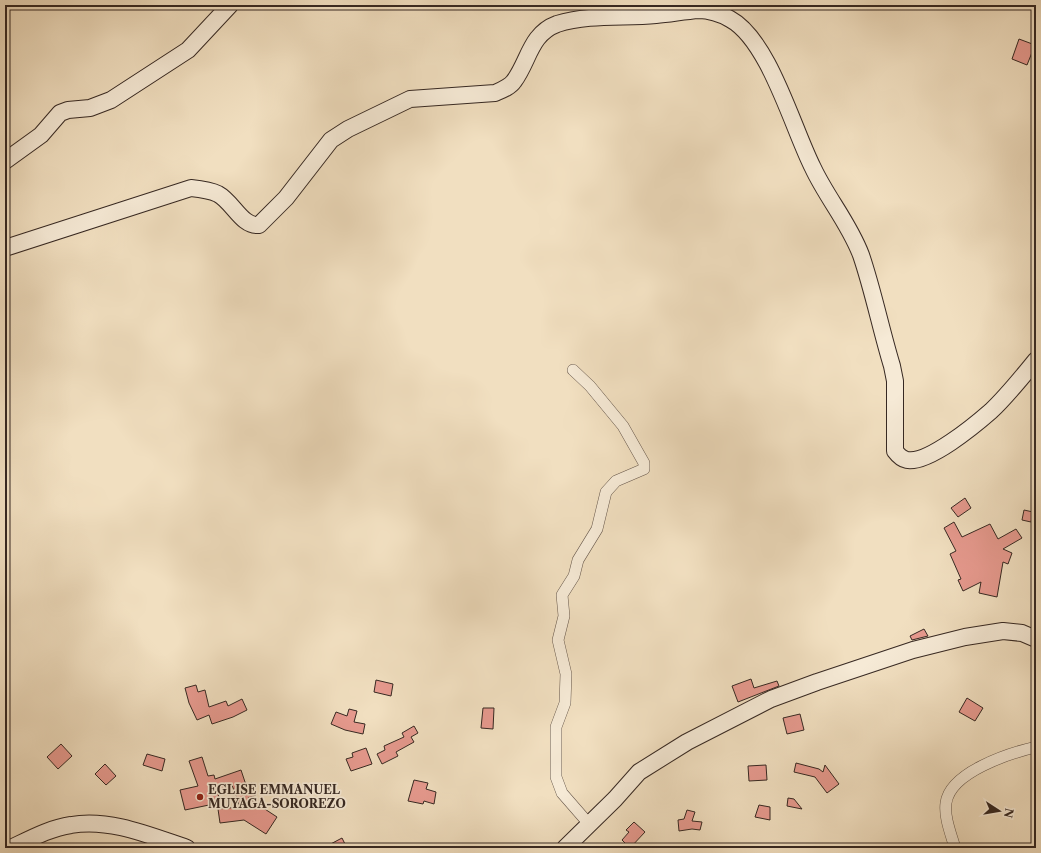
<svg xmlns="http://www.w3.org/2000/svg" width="1041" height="853" viewBox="0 0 1041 853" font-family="'Libre Caslon Text',serif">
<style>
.building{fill:#e79a8f;stroke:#362822}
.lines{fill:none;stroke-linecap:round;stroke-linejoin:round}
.street-casing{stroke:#65564a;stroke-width:12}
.secondary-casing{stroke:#362822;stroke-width:18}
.street{stroke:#f6ead6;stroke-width:11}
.secondary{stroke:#f6ead6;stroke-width:16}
.poi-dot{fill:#8f2418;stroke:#f6ead6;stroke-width:1.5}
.labels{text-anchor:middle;stroke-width:3.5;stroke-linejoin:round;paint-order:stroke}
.poi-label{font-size:12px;font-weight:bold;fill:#362822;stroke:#f6ead6;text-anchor:start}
</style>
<rect width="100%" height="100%" fill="#f1dfc0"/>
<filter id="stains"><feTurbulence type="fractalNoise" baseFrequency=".005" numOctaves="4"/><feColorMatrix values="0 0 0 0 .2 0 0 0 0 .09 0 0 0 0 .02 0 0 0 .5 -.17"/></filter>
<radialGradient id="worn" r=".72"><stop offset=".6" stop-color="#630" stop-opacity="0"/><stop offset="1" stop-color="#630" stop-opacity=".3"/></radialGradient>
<path class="building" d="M1019 39 1035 45 1027 65 1012 59Z
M965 498 971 508 958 517 951 508Z
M1024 510 1033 512 1031 522 1022 520Z
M954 522 962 537 990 524 998 539 1016 529 1022 538 1003 549 1012 553 1008 564 1003 562 997 597 979 593 981 582 963 591 958 580 961 579 950 554 956 551 944 528Z
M924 629 928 636 912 640 910 636Z
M751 679 754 688 777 681 779 686 738 702 732 686Z
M376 680 393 684 391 696 374 692Z
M196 685 198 692 205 690 209 707 226 701 228 706 242 699 247 710 233 717 212 724 209 715 197 720 189 703 185 688Z
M967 698 983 708 975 721 959 712Z
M483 708H494L493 729 481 728Z
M349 709 357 711 354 722 365 724 363 734 345 730 331 724 336 712 347 716Z
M800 714 804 730 787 734 783 718Z
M414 726 418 733 411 737 414 742 396 752 398 756 382 764 377 754 385 750 384 746 404 737 402 733Z
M61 744 72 756 58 769 47 757Z
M366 748 372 764 351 771 346 759 353 757 352 753Z
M147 754 165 759 162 771 143 765Z
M202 757 208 776 214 775 215 779 241 770 246 785 252 783 256 795 248 798 277 817 266 834 244 820 220 823 218 809 240 807 232 785 217 790 221 805 210 807 209 805 185 810 180 790 198 786 189 761Z
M796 763 819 769 823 772 825 765 839 784 827 793 815 777 794 772Z
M105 764 116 776 106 785 95 774Z
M766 765 767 780 749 781 748 766Z
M414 780 428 783 426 789 436 792 434 804 424 801 423 804 408 801Z
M788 798 794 799 802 809 787 806Z
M759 805 770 807V820L755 817Z
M687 810 695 812 692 821 702 822 700 830 692 829 679 831 678 820 684 819Z
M634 822 645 832 630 848 622 840 629 832 626 830Z
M342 838 347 848H323Z"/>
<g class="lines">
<defs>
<path id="street" d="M573 370 590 386 623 426 644 463V469L616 481 606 492 597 529 578 560 574 576 562 595 564 616 558 640 566 674 565 703 556 727V777L562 793 589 824
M955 848C951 834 944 817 946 803 950 772 1010 753 1036 747"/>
<path id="secondary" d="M5 161 41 135 60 113 68 110 90 108 111 100 188 50 230 5
M5 248 191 188C201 189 210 190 218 194 233 202 242 227 259 225L286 198 331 140 348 129 410 99 495 93C502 90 510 87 514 81 529 61 530 34 557 24 589 14 623 18 656 15 670 14 684 11 699 10 708 10 722 14 730 19 769 40 793 129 813 168 827 198 849 223 861 255 873 290 881 330 892 366L895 381V451C898 455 902 459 907 460 928 464 975 425 991 411 1007 396 1022 377 1036 360
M11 848C30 839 50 828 71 825 110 818 151 836 187 848
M565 848 615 799 639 772 687 742 771 699 817 682 913 650 965 637 1003 631 1022 633 1036 639"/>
</defs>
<use href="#street" class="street-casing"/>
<use href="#secondary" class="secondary-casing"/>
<use href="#street" class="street"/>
<use href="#secondary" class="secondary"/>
</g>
<circle class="poi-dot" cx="200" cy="797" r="4"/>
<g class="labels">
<g class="poi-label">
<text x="208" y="794">EGLISE EMMANUEL<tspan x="208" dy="14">MUYAGA-SOROREZO</tspan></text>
</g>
</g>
<rect width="1041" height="853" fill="none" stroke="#f1dfc0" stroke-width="20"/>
<rect x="6" y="6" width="1029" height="841" fill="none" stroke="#362822" stroke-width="2"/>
<rect x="10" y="10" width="1021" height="833" fill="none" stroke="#362822"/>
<g transform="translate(999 811) rotate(102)" stroke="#f6ead6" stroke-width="3" paint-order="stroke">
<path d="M0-3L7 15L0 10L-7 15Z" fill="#362822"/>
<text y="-6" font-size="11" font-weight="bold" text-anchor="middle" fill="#362822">N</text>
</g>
<rect width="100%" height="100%" filter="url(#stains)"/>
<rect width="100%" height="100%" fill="url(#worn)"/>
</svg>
